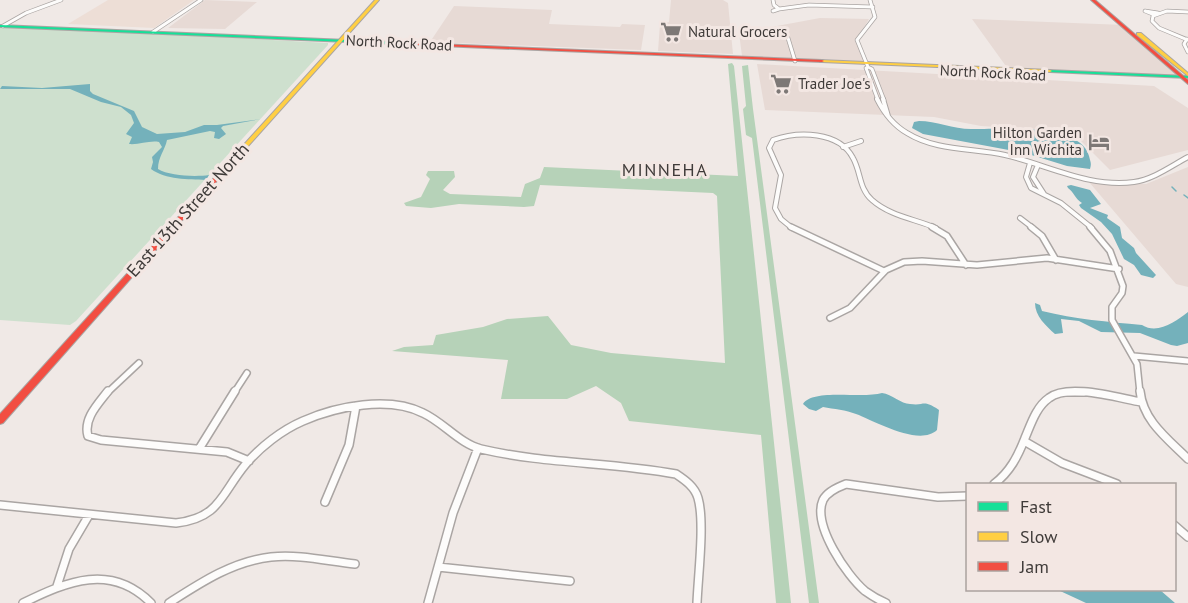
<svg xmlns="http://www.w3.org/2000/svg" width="1188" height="603" viewBox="0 0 1188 603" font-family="'PT Sans',sans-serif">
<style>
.built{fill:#e7dad5}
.medical{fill:#edded6}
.green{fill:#cee0ce}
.forest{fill:#b6d2b8}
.water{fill:#74b1bb}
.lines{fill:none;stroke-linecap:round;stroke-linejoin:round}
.stream{stroke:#74b1bb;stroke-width:1.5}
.street-far3-casing{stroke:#aaa5a3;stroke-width:4.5}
.street-far2-casing{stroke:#aaa5a3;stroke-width:6}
.street-far1-casing{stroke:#aaa5a3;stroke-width:8}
.street-casing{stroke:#aaa5a3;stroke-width:10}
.fast-casing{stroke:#aaa5a3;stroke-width:2}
.slow-casing{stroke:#aaa5a3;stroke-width:2}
.jam-casing{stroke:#aaa5a3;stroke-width:2}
.street-far3{stroke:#fdfcfb;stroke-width:3}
.street-far2{stroke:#fdfcfb;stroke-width:4}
.street-far1{stroke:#fdfcfb;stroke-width:5}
.street{stroke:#fdfcfb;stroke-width:7}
.fast{fill:#16e098;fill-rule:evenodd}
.slow{fill:#ffcf43;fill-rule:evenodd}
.jam{fill:#f24e42;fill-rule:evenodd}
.labels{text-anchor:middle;stroke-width:6;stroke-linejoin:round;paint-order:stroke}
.far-poi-label{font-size:15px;fill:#3f3b39;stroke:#f3e7e3;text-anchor:start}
.far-street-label{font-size:15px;fill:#3f3b39;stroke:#f3e7e3}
.far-quarter-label{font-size:18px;letter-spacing:1.5px;fill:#3f3b39;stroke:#f3e7e3}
.street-label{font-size:18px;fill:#3f3b39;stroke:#f3e7e3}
</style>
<rect width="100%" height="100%" fill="#f0e9e6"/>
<path class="built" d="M205 0 257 2 225 29 168 28Z
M671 0H723L728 3 733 54 658 51 660 24 669 22Z
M454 6 552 10 549 24 620 27 622 24 645 25 641 50 430 42Z
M820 18 869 19 857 40 866 61 742 56 739 33Z
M972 19 1124 25 1186 77 1008 69Z
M757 64 1154 86 1188 108V150L1110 170 1075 135 1061 131 981 126 934 117 765 110Z
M1188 167V287L1176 284 1089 182 1146 184Z"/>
<path class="medical" d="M108 0H194L154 28 68 24Z"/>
<path class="green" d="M0 25 328 43V45L76 321 70 325 0 320Z"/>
<path class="forest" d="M732 63 734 66 791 603H776L761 435 629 421 621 403 596 386 567 399H501L508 360 392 351 404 347 433 345 436 335 483 327 507 319 548 316 571 345 611 353 725 363 717 196 713 193 540 185 534 206 524 207 459 204 431 208 406 206 404 203 421 197 430 179 426 175 428 171H454L455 177 443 190 450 194 521 197 525 184 540 178 544 167 738 176 728 64Z
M748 65 753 109 819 603H809L752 138 746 135 743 109 746 106 742 66Z"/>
<path class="water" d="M90 84V91L93 94 134 111 142 127 157 134 185 132 204 125H217L261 119 223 126 221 128 226 134 219 139 214 138 215 132 210 131 167 140C165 150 158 157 158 169 169 176 196 177 209 175L206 180C188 179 166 180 151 169L153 162 152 157 162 147 159 142C150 140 139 145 129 144L132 137 126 134 134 123 131 115 121 107 101 102 70 89H0L2 86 42 88Z
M919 121C937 121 955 130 974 129 1000 129 1080 122 1089 156 1090 161 1092 163 1090 169L1067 166 1025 153 923 134 912 128 914 122Z
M1071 185 1090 190 1101 204 1090 208 1108 215 1107 218 1120 227 1122 238 1134 248 1136 253 1156 275 1153 278 1141 275 1134 265 1124 259 1112 234 1101 222 1081 208 1079 205 1082 203C1075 199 1074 192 1068 188L1067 186Z
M1035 303 1040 305 1042 311C1075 319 1108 322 1142 325 1158 335 1176 321 1188 312V343L1177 346 1171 345 1140 333 1101 332 1079 321 1061 319 1063 333 1055 334C1046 326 1035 316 1035 303Z
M882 393C892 394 901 404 910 404 926 406 922 399 939 410L937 430C919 447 875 421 856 414 846 410 834 409 823 407L816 411 809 409 803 404C813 388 862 399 882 393Z
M1058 590H1160L1175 603H1086Z"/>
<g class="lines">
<path class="stream" d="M1172 187 1176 191
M1184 195 1188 198"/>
<defs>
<path id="street-far3" d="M773 0 774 5 779 9 773 11
M870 0 875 17 857 40 868 67 872 69 884 100
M779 9 809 5 873 7
M1188 12 1167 11 1153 16 1152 21 1159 28 1188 40
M1155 15 1145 11 1158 13
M3 26 26 13 61 0
M153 32 201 0
M788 38 795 61
M1187 39 1184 44 1188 52
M868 67 866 68 878 100"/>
<path id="street-far2" d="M877 99C884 113 893 125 907 133 936 151 972 148 1005 155 1048 165 1089 188 1134 182 1154 179 1171 166 1188 157
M883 99 888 116
M843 147 861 141
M1030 163 1026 177 1031 188 1061 203 1092 228
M1038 165 1033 177 1044 194
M1020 218 1033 228
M792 228 781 219 775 208 781 175 769 148 773 140C798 131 839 131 853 158 861 172 859 189 872 200 890 216 915 219 936 228"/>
<path id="street-far1" d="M791 227 884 271
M932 227 947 236 966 265
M1031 227 1042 236 1056 260
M1090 227 1110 251 1123 286 1122 293 1112 307V320L1137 364 1140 393
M830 318 850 308 886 270 904 262 922 261 977 265 1047 258 1119 269
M1134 356 1188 361
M107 393 139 363
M234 393 247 373
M1061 393H1084"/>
<path id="street" d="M108 391C98 404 83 419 88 436L101 440 227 452 249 461
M1140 391C1143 421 1168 439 1188 459
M1024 441 1062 463 1117 484
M199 449 235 391
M994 484C1010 472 1018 456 1025 438 1031 424 1036 407 1049 398 1068 383 1118 398 1141 402
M325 502 349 445 356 406
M0 505 176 523C220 518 221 494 245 465 260 447 282 430 303 421 337 406 389 396 423 413 443 422 460 444 481 449 545 464 611 462 676 474 685 480 695 487 698 498 705 522 698 576 697 603
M1174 525 1188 537
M438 567 570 581
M57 586 69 549 89 515
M23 603C68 581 111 563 151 603
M169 603C200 583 233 561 271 557 299 554 327 561 355 564
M428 603 453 513 478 448
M886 603C879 600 872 596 865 591 847 576 812 525 823 500 827 492 838 487 846 484L938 497 968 496"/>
<path id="fast" d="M0 25 417 43 419 44 417 45 0 27Z
M1048 70 1188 76V78L1050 72 1048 71Z"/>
<path id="slow" d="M375 0H379L224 173H220V171Z
M1137 33H1141L1188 73V76L1137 35Z
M820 60 1050 70 1052 71 1050 72 822 62H820Z"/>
<path id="jam" d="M1091 0H1095L1188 80V84Z
M415 43 822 60 824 61 822 62 417 45 415 44Z
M222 170 224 171V173L3 423 0 424V414L220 171Z"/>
</defs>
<use href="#street-far3" class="street-far3-casing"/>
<use href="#street-far2" class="street-far2-casing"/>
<use href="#street-far1" class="street-far1-casing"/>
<use href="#street" class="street-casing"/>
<use href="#fast" class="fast-casing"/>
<use href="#slow" class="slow-casing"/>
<use href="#jam" class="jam-casing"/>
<use href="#street-far3" class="street-far3"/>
<use href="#street-far2" class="street-far2"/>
<use href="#street-far1" class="street-far1"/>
<use href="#street" class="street"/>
<use href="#fast" class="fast"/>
<use href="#slow" class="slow"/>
<use href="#jam" class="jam"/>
</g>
<defs>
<symbol id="supermarket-bare" viewBox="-9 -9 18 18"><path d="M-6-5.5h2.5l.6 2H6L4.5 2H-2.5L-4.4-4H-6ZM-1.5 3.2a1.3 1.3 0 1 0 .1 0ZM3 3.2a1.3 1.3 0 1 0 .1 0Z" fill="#7d7876" stroke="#f3e7e3" stroke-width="2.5" paint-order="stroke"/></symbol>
<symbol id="hotel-bare" viewBox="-9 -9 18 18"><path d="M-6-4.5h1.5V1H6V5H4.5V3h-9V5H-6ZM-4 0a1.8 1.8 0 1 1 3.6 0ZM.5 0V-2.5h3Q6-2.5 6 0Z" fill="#7d7876" stroke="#f3e7e3" stroke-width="2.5" paint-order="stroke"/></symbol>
</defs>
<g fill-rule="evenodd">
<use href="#supermarket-bare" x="656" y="17" width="30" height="30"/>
<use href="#supermarket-bare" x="766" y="69" width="30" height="30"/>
<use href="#hotel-bare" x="1084" y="127" width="30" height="30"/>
</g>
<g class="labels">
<g class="far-poi-label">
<text x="688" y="37">Natural Grocers</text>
<text x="798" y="89">Trader Joe's</text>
<text x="1082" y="138" text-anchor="end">Hilton Garden<tspan x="1082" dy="17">Inn Wichita</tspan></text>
</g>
<g class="far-street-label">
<text transform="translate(399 43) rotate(3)" y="5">North Rock Road</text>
<text transform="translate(993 73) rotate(3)" y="5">North Rock Road</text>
</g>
<g class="far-quarter-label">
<text x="665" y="176">MINNEHA</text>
</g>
<g class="street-label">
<text transform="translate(188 210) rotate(-48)" y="6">East 13th Street North</text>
</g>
</g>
<rect x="966" y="483" width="210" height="108" fill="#f3e7e3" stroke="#aba29f" stroke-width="1.5"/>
<rect x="978" y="502" width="30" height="9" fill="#16e098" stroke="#aba29f" stroke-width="1.5"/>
<text x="1020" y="513" font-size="18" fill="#3f3b39">Fast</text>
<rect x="978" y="532" width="30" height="9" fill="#ffcf43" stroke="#aba29f" stroke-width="1.5"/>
<text x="1020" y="543" font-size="18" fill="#3f3b39">Slow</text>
<rect x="978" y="562" width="30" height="9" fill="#f24e42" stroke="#aba29f" stroke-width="1.5"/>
<text x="1020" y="573" font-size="18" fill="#3f3b39">Jam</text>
</svg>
